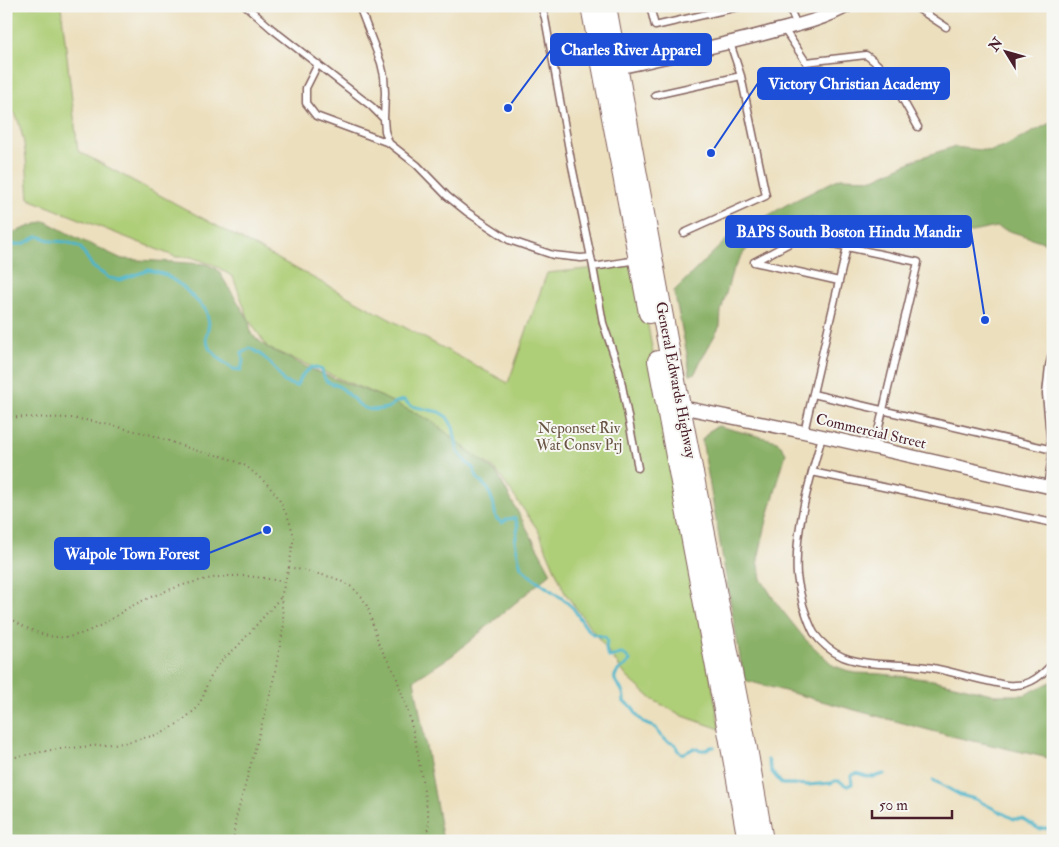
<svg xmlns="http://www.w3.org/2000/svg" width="1059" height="847" viewBox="0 0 1059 847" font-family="'IM FELL Double Pica',serif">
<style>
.green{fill:#aece77;stroke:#7c7651}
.forest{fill:#8ab168;stroke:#6a684a}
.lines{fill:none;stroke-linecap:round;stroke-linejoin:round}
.stream{stroke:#4db6cc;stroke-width:3}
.lane-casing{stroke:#83625e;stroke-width:9}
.street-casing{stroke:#83625e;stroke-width:15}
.primary-casing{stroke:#83625e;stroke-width:22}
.path{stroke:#83625e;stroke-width:2;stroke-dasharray:1 4;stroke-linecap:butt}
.lane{stroke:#fff;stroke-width:6}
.street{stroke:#fff;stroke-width:12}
.primary{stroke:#fff;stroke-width:20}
.labels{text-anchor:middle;stroke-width:4;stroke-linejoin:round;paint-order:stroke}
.street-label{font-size:15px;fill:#4a1f2b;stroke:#f6f6f2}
.park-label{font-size:15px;fill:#685442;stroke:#f6f6f2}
.leader{fill:none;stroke:#1d4ed8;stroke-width:2}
.callout-dot{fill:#1d4ed8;stroke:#f6f6f2;stroke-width:2}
.callout{fill:#1d4ed8;stroke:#1d4ed8;stroke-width:2}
.callout-label{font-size:16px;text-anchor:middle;font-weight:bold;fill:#fff}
</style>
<rect width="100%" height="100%" fill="#f6f6f2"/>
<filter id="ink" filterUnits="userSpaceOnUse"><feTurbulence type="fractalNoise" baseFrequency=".02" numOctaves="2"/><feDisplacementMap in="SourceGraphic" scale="10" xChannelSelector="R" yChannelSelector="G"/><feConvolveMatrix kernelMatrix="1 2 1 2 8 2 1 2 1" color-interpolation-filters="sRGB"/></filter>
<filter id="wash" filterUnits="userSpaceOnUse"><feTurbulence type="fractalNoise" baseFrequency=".0096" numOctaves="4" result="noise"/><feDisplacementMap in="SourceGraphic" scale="20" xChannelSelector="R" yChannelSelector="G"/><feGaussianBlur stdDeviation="1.12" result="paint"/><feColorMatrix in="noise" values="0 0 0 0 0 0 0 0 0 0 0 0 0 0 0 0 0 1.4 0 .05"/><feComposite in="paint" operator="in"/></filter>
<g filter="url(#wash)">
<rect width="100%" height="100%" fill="#ecdfbd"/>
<path class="green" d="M6 6H61L78 151 508 383 547 273 637 264 720 729 683 716 653 700 627 677 565 593 538 530 495 469 474 455 433 422 380 396 268 348 249 320 233 277 214 265 191 257H176L29 199 26 158 23 138 18 120 6 100Z"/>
<path class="forest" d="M1053 119V245L997 227 951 236 928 235 873 231 812 218 799 219 783 226 756 242 745 251 741 257 732 272 721 311 720 326 700 362 695 373 690 375 687 354 674 291 725 241 786 205 840 178 874 179 919 158 953 147 991 151 1006 146 1048 124Z
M45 221 75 237 122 259 206 264 217 269 249 320 251 334 268 348 315 371 380 396 433 422 465 448 496 472 551 573 453 655 414 680 443 841H6V235Z
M718 426 777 441 786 453 767 520 758 559 761 579 777 604 805 639 834 666 855 673 882 674 933 680 996 695H1024L1053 681V759L947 735 744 680 702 440 709 431Z"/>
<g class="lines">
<path class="stream" d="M6 245 23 244 38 236 52 241 67 242 80 247 93 267 109 278 120 280 149 270 166 275 182 286 206 310 209 323 206 338 209 348 222 361 233 369 241 370 243 361 242 353 250 348C265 355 275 367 284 382L296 386 304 373 312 367 322 370C326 388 330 380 340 387 359 401 359 415 387 408 391 407 393 404 396 402 397 402 403 400 404 400L411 406 439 412 447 417 453 427 458 452 467 463 473 468 478 479 488 489 493 502 496 518 502 523 508 519 515 518 518 527 515 541 519 560 521 567 529 575 563 599 573 608 587 629 593 634 605 637 607 640C606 647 605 652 609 657 621 656 620 649 630 660 628 666 622 666 618 671 609 681 621 685 623 693 624 696 624 699 624 702L632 707 638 717 646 724 656 728 660 735 667 741 676 745C678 758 686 753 694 748 700 750 706 752 711 747H714
M768 760 772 772 782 784H793L808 785 831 783 835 781H839L847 786 852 784 851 776C859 770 863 777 871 777 875 777 880 775 884 774
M933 780 960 795 975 799 1014 819H1023L1039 829 1046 828 1053 831"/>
</g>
</g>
<g filter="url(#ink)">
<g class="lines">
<defs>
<path id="lane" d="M246 6 272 29 371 106 384 119
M359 6 381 63 384 76 385 93 384 119 385 131 389 143 417 165 447 196 467 212 509 240 553 255 581 258 591 257
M541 6 545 18 572 166 593 267
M650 6 655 26 742 6
M789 6 797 26
M914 6 946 27
M784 29 806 62 866 55C870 58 874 61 878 65 894 80 907 108 918 127
M318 64 306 88V103L316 116 389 143
M655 95 741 76
M684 233 766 196 741 76 730 43
M847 247 918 262 874 448
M637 260 593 267 603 323 619 370 638 468
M754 262 801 237 847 247 804 432
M754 262 839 281
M813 394 1053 450
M822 437C810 478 794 532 797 575 798 585 801 595 803 605 806 614 809 624 814 633 821 643 832 652 843 657 872 668 903 662 933 668 954 672 974 679 996 683 1002 684 1008 686 1015 685 1031 685 1042 675 1053 663
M812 472 1053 523
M1047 487 1052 457 1046 394 1049 366 1053 350"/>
<path id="street" d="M618 68C669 56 720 46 771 32 797 25 823 20 847 6
M681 407 804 432 1053 488"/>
<path id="primary" d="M591 6 649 313
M606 6 669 350 748 754 763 841
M658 361 732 752 748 841"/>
</defs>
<use href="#lane" class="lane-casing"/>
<use href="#street" class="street-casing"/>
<use href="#primary" class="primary-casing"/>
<path class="path" d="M6 417 71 418 92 421 152 435 194 450 228 458 246 466 267 484 278 497 289 520 294 536 289 567 335 578 352 587 362 597 368 608 379 645 395 673 409 715 416 744 429 821 426 841
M6 615C22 627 45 639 66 637 79 636 94 629 105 623 113 618 120 613 128 608 143 600 160 593 177 587 192 582 217 576 232 576 250 575 268 579 285 582
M6 759 51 750 123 743 156 735 167 731 183 720 196 709 203 697 207 684 215 669 224 658 237 647 281 597
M233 841 235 822 272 687 284 625 281 597 289 567"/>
<use href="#lane" class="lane"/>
<use href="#street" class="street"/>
<use href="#primary" class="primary"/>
</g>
</g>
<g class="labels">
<g class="street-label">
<text transform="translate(676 380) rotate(79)" y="5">General Edwards Highway</text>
<text transform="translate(871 431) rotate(13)" y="5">Commercial Street</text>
</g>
<g class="park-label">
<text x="579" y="433">Neponset Riv<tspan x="579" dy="17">Wat Consv Prj</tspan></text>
</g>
</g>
<path class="leader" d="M508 108L551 50M711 153L758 83M985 320L971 231M267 530L209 553"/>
<g class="callout-dot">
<circle cx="508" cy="108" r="5"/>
<circle cx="711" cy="153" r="5"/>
<circle cx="985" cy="320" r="5"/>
<circle cx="267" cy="530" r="5"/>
</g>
<g class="callout">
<rect x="551" y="34" width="160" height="31" rx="5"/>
<rect x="758" y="68" width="191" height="31" rx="5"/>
<rect x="726" y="216" width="245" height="31" rx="5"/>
<rect x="55" y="538" width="154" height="31" rx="5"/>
</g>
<g class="callout-label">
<text x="631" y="55">Charles River Apparel</text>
<text x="854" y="89">Victory Christian Academy</text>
<text x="849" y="237">BAPS South Boston Hindu Mandir</text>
<text x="132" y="559">Walpole Town Forest</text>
</g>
<rect width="1059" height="847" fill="none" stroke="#f6f6f2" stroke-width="25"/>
<g transform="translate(1006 52) rotate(307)" stroke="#f6f6f2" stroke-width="4" paint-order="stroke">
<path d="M0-4L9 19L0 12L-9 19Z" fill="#4a1f2b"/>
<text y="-8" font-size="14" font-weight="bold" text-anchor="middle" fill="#4a1f2b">N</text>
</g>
<path d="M872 810v8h80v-8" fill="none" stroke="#4a1f2b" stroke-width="2.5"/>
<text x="879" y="810" font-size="15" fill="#4a1f2b" stroke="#f6f6f2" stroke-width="4" paint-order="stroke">50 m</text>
</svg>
